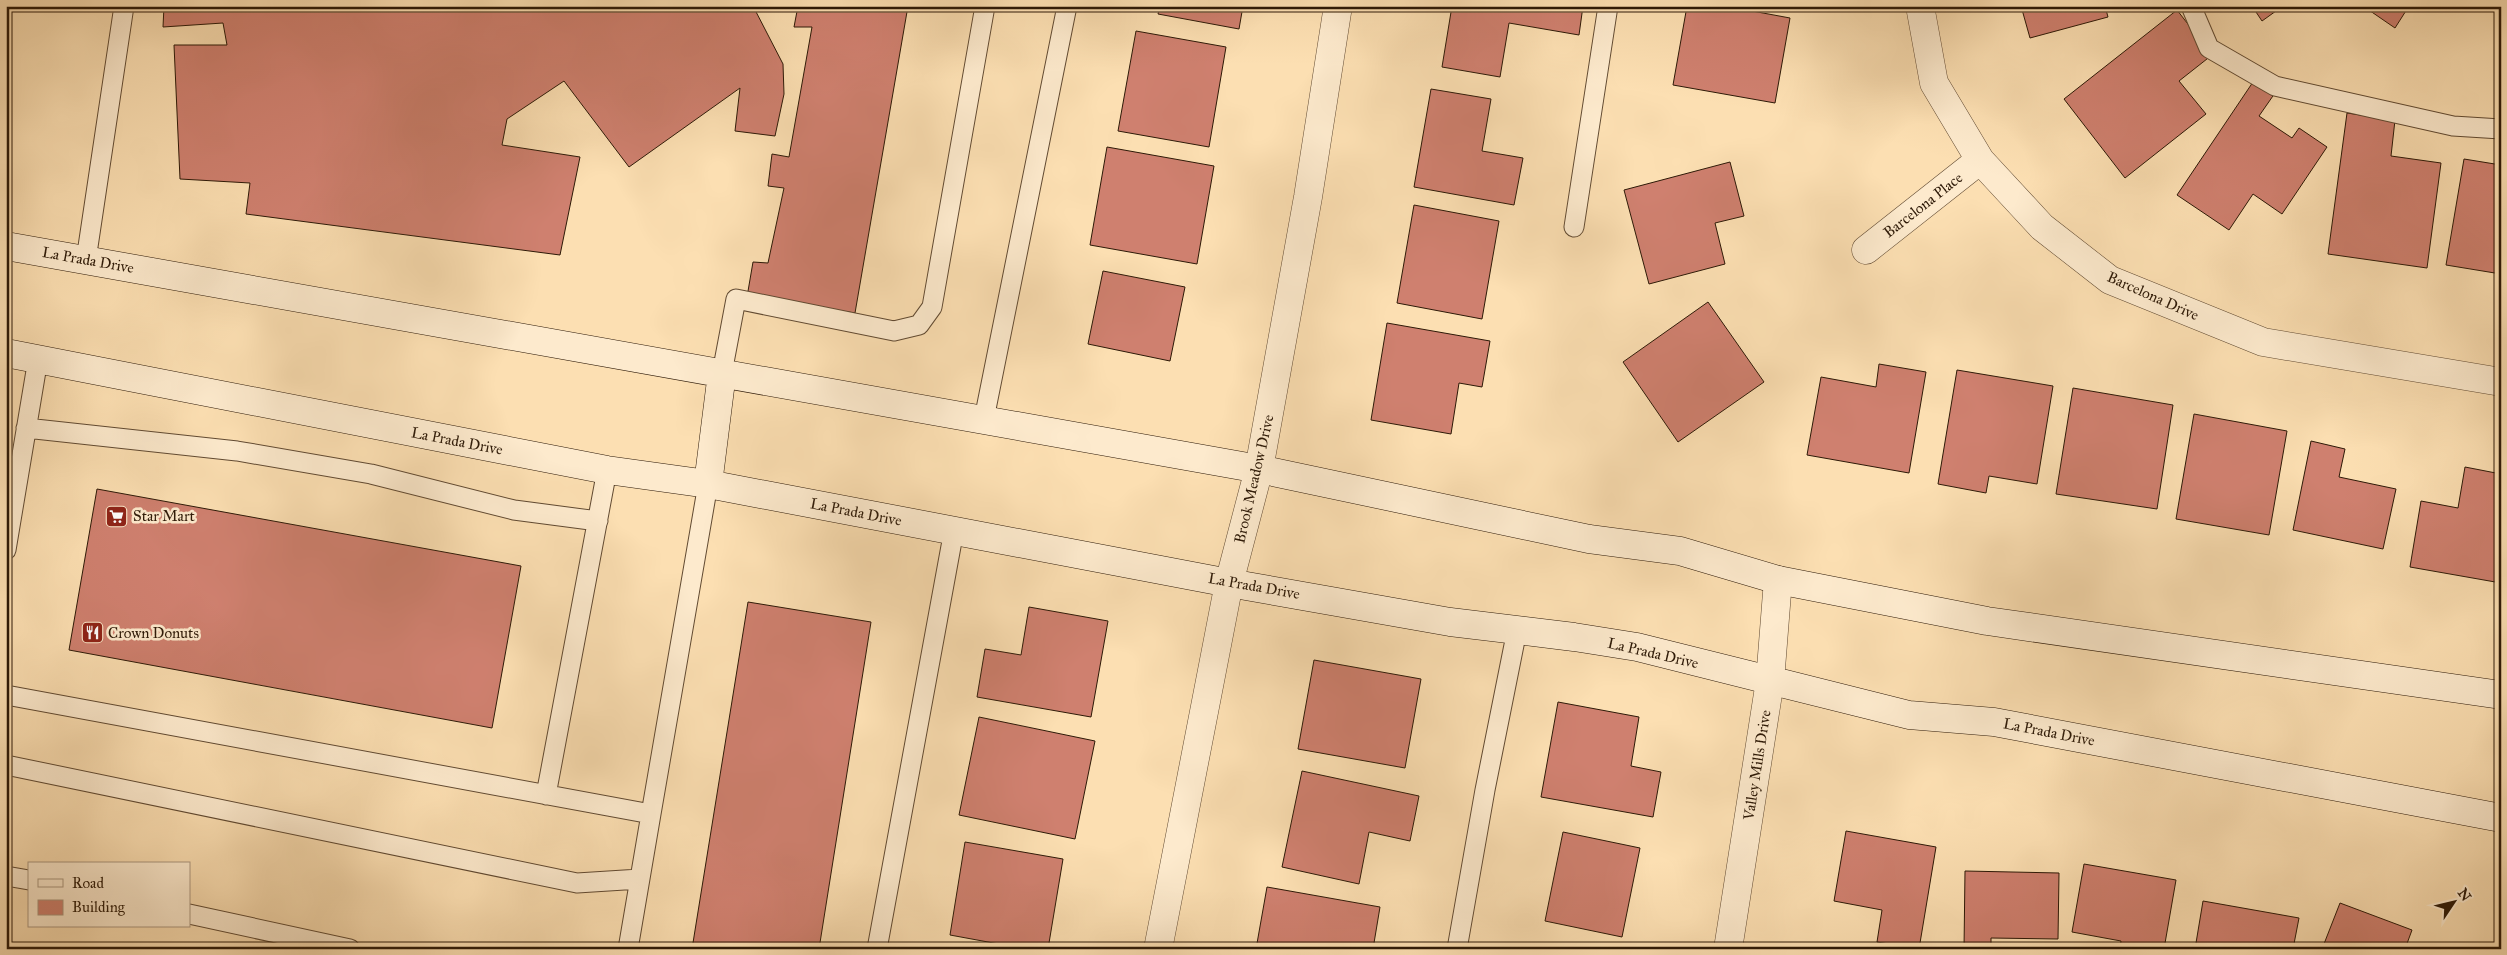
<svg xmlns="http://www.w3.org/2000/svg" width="2507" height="955" viewBox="0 0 2507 955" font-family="'IM FELL Great Primer',serif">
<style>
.building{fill:#cf806f;stroke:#2d1907}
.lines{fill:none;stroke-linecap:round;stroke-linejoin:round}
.lane-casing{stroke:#614a32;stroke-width:21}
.street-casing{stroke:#614a32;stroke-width:29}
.secondary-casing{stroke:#2d1907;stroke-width:29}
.lane{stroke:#fdeacd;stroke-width:19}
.street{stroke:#fdeacd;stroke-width:28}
.secondary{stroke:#fdeacd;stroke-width:28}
.labels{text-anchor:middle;stroke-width:5;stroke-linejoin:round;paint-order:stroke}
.street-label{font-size:15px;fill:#2d1907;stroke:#fdeacd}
.poi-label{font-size:15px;fill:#2d1907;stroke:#fdeacd;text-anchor:start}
</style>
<rect width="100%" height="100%" fill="#fcdfb2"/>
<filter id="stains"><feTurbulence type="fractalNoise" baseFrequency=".004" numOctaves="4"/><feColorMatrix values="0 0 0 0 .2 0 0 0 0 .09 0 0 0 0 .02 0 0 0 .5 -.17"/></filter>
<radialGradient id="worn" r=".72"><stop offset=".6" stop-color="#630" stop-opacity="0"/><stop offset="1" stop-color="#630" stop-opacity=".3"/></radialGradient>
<path class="building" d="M164 6H753L783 64 784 94 775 136 735 131 740 88 629 167 564 81 507 119 502 145 580 157 560 255 246 214 250 183 180 179 174 45H227L223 23 163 27Z
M798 6H908L855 313 747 297 753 262 768 263 784 188 768 186 772 154 789 157 812 27H794Z
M1160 6H1243L1239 29 1158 14Z
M1452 6H1583L1579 35 1509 23 1500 77 1442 67Z
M1687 6H1725L1790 18 1775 103 1673 85Z
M2021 6H2105L2108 17 2030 38Z
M2252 6H2283L2262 21Z
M2363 6H2409L2395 28Z
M2177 10 2212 55 2179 81 2206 114 2125 178 2064 99Z
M1136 31 1226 47 1209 147 1118 131Z
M2255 79 2275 93 2259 116 2292 138 2299 128 2327 147 2282 214 2253 194 2229 230 2177 195Z
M1431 89 1491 99 1482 151 1523 158 1514 205 1414 187Z
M2347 113 2395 120 2391 156 2441 163 2427 268 2328 254Z
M1107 147 1214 166 1197 264 1090 245Z
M2464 159 2501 165V274L2446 265Z
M1730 162 1744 216 1715 223 1725 264 1649 284 1624 190Z
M1414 205 1499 221 1482 319 1397 303Z
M1103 271 1185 287 1170 361 1088 344Z
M1708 302 1764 382 1678 442 1623 362Z
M1387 323 1490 341 1482 387 1459 383 1451 434 1371 420Z
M1879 364 1926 372 1909 473 1807 455 1821 377 1876 387Z
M1957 370 2053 386 2037 484 1989 476 1986 493 1938 484Z
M2073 388 2173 405 2157 509 2056 494Z
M2194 414 2287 431 2269 535 2176 519Z
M2311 441 2345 449 2339 477 2396 489 2383 549 2293 530Z
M2465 467 2501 474V583L2410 567 2421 501 2458 508Z
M97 489 521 566 492 728 69 650Z
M748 602 871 622 819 949H692Z
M1029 607 1108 621 1091 717 977 697 985 649 1021 655Z
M1314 660 1421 679 1405 768 1298 749Z
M1558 702 1639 717 1631 766 1661 772 1653 817 1541 797Z
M979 717 1095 741 1075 839 959 815Z
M1302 771 1419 796 1410 841 1369 832 1359 884 1282 867Z
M1846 831 1936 847 1919 949 1877 942 1882 910 1834 901Z
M1563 832 1640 848 1622 937 1545 921Z
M965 842 1063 859 1048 949H1026L950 935Z
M2084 864 2176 880 2164 949H2120L2121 941 2072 932Z
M1965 871 2059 873 2058 939 1991 938V949H1964Z
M1267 887 1380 907 1373 949 1335 947V949H1256Z
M2203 901 2299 918 2293 949H2195Z
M2340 903 2412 930 2405 949H2322Z"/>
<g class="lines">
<defs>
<path id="lane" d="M2191 6 2209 48 2275 86 2453 126 2501 129
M1574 227 1608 6
M86 260 124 6
M722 373 736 299 894 331 919 325 932 307 985 6
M984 419 1067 6
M26 428 237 451 371 474 514 510 598 521
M6 550 38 359
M6 695 651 814 708 484
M6 765 577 883 640 879
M546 795 607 470
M6 876 29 880
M189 914 350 949
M628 949 651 814
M877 949 954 530
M1457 949 1485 790 1517 630"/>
<path id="street" d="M1920 6 1934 83 1980 160 2042 227 2110 280 2263 342 2501 382
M1866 250 1980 160
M1158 949 1229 583 1259 469 1308 197 1338 6
M1728 949 1770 681 1778 580"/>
<path id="secondary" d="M6 246 1259 469 1589 539 1680 551 1778 580 1987 621 2501 695
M6 353 607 470 708 484 1229 583 1450 622 1574 637 1637 647 1909 715 1994 722 2501 818
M708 484 722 373"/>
</defs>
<use href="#lane" class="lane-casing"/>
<use href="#street" class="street-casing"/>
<use href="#secondary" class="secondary-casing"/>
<use href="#lane" class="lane"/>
<use href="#street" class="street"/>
<use href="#secondary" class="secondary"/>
</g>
<defs>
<symbol id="supermarket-square" viewBox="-11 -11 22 22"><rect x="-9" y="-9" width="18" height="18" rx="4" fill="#8f2418" stroke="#fdeacd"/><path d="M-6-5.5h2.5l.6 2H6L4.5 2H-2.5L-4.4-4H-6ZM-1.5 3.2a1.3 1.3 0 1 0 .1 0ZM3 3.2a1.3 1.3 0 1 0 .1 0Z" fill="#fff"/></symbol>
<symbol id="restaurant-square" viewBox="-11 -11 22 22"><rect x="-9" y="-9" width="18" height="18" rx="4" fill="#8f2418" stroke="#fdeacd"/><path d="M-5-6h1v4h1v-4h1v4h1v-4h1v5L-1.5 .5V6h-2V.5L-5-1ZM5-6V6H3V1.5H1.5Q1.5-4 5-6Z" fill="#fff"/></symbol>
</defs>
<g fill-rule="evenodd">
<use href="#supermarket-square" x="104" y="504" width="25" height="25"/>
<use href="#restaurant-square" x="80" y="620" width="25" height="25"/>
</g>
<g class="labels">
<g class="street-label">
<text transform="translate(1923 205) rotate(-38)" y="5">Barcelona Place</text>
<text transform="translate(88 260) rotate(10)" y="5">La Prada Drive</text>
<text transform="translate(2153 296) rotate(24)" y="5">Barcelona Drive</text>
<text transform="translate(457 441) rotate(11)" y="5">La Prada Drive</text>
<text transform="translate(1254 479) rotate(-77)" y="5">Brook Meadow Drive</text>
<text transform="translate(856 512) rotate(11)" y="5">La Prada Drive</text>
<text transform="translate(1254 586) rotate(10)" y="5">La Prada Drive</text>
<text transform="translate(1653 653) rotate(13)" y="5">La Prada Drive</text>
<text transform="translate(2049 732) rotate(11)" y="5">La Prada Drive</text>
<text transform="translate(1757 765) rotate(-81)" y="5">Valley Mills Drive</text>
</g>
<g class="poi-label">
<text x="133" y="521">Star Mart</text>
<text x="108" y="638">Crown Donuts</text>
</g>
</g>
<rect width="2507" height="955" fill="none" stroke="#fcdfb2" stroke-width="25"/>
<rect x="8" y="8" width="2492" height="940" fill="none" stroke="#2d1907" stroke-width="2.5"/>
<rect x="12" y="12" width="2482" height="930" fill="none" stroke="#2d1907"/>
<rect x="28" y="862" width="162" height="65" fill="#fdeacd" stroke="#aa967e"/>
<rect x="38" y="879" width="25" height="8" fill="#fdeacd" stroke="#aa967e"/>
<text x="72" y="888" font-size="15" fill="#2d1907">Road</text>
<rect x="38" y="900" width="25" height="15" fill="#cf806f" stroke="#aa967e"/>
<text x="72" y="912" font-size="15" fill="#2d1907">Building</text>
<g transform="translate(2454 902) rotate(55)" stroke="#fdeacd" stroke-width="4" paint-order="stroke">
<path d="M0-4L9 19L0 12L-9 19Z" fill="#2d1907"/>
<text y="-8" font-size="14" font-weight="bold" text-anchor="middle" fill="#2d1907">N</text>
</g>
<rect width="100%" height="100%" filter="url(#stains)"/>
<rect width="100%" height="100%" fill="url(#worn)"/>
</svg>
